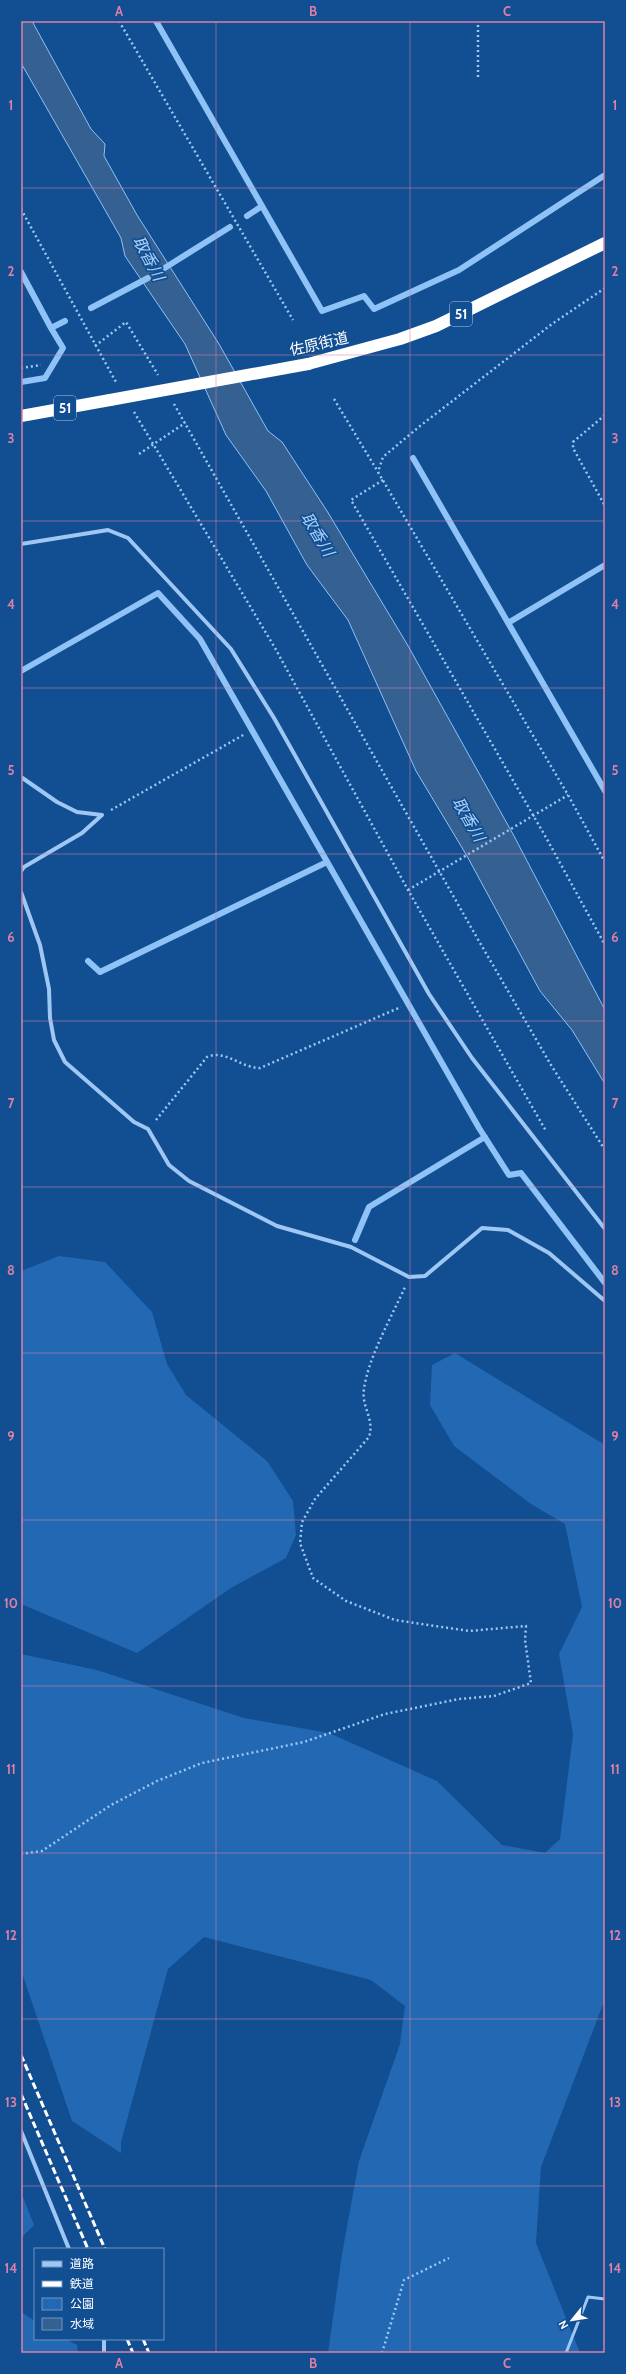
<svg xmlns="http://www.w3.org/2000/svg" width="626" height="2374" viewBox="0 0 626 2374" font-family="Cabin,'Noto Sans JP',sans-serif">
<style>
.green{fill:#2368b2}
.water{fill:#346092;stroke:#8fc2f6}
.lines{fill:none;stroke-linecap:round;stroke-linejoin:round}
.stream{stroke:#8fc2f6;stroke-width:6}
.path{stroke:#9ec7f3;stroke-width:2.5;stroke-dasharray:2 3;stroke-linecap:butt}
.lane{stroke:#9ec7f3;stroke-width:3}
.street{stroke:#9ec7f3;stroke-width:4}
.highway{stroke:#fff;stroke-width:12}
.rail{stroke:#fff;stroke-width:3;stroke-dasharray:7 3;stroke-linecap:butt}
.highway-bridge{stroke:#fff;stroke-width:12}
.grid{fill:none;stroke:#dd80a5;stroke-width:1;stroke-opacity:0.55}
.labels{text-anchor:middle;stroke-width:3.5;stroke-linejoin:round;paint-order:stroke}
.shield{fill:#114e92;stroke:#b8cade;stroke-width:1}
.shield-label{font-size:14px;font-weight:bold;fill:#fff}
.street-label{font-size:15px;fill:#fff;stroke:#114e92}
.water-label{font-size:16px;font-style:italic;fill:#aad1fa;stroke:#114e92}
.neatline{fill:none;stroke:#dd80a5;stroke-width:1.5}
.grid-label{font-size:13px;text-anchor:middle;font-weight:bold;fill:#dd80a5}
</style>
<rect width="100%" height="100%" fill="#114e92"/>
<path class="green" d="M59 1256 105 1262 152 1312 167 1364 186 1395 267 1461 293 1501 296 1535 286 1558 231 1588 137 1653 21 1604V1271Z
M455 1353 605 1445V1999L541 2167 536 2243 580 2353H328L342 2254 359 2161 400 2044 405 2006 371 1980 204 1937 168 1969 121 2142V2153L72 2121 21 1970V1654L97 1670 244 1718 329 1733 437 1781 502 1845 545 1853 560 1839 573 1734 559 1654 582 1607 565 1524 531 1504 454 1446 430 1405 432 1365Z
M21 2192 34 2225 21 2238Z
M21 2312 35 2321V2339H66L77 2345 78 2353H21Z"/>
<path class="water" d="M21 21H32L91 129 105 144 104 156 137 215 219 344 268 431 282 442 327 511 407 644 514 836 605 1010V1084L572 1030 540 991 467 856 416 771 348 620 307 565 266 491 226 435 185 344 125 256 121 238 21 63Z"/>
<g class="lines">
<path class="stream" d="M156 21 262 206
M247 216 262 206 322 311 364 296 374 309 459 270 605 175
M163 269 230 227
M21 272 51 328
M91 308 148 278
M21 382 45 378 63 348 51 328 65 321
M413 458 605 791
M508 623 605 565
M21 671 158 593 200 639 479 1128 509 1175 521 1173 605 1283
M88 961 100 972 327 862
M355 1240 369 1207 485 1137"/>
<path class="path" d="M119 21 293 320
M478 77V21
M21 209 117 384
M605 288 552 324 420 426 383 457 378 472 568 795 605 862
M95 346 126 322 158 375
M21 368 41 365
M334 399 378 472
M174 404 476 936 551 1065 605 1150
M134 412 275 648 408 890 546 1131
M605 415 573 442V448L605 506
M139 454 185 423
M383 480 351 500 548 841 605 945
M111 810 245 734
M408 890 568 795
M156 1120 207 1057C225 1049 241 1068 260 1068L401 1007
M21 1854 42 1851 111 1805 157 1781 202 1763 304 1742 385 1714 459 1699 494 1696 531 1683 525 1640 526 1626 469 1631 395 1620 346 1601 313 1578 300 1543 302 1522 315 1499 369 1437C375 1419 361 1407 364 1389 368 1358 392 1316 405 1287
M382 2353 404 2280 449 2258"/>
<path class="lane" d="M566 2353 588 2297 605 2299"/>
<path class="street" d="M21 544 108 530 128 538 231 649 274 718 429 994 472 1058 605 1229
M21 777 57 802 77 812 102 815 82 833 24 867 21 871
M21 892 40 945 49 989 50 1018 54 1040 65 1062 134 1122 148 1129 169 1165 189 1181 277 1226 351 1247 409 1277 425 1276 482 1228 508 1230 549 1253 605 1301
M21 2131 69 2249
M104 2353V2339"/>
<path class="highway" d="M308 364 400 339 436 326 605 243
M21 416 110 400"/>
<path class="rail" d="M21 2055 105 2249
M21 2094 88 2249
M127 2339 133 2353
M143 2339 149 2353"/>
<path class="highway-bridge" d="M110 400 308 364"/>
</g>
<path class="grid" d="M216 21V2353M410 21V2353M21 188H605M21 355H605M21 521H605M21 688H605M21 854H605M21 1021H605M21 1187H605M21 1353H605M21 1520H605M21 1686H605M21 1853H605M21 2019H605M21 2186H605"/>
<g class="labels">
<g class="shield">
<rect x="450" y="302" width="22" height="24" rx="3"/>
<rect x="54" y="396" width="22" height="24" rx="3"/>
</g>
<g class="shield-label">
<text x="461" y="319">51</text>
<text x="65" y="413">51</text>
</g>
<g class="street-label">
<text transform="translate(319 344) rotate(-13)" y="5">佐原街道</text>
</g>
<g class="water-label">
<text transform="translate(149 258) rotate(62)" y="6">取香川</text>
<text transform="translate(318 534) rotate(59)" y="6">取香川</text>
<text transform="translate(469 819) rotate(60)" y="6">取香川</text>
</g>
</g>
<rect width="626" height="2374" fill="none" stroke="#114e92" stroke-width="44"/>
<rect x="34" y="2248" width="130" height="92" fill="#114e92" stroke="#7095be"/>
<rect x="42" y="2261" width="20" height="6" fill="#9ec7f3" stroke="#7095be"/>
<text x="70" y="2268" font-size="12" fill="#ffffff">道路</text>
<rect x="42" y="2281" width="20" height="6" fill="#ffffff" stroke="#7095be"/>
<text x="70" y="2288" font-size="12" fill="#ffffff">鉄道</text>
<rect x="42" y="2298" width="20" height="12" fill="#2368b2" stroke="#7095be"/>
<text x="70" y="2308" font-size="12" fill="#ffffff">公園</text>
<rect x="42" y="2318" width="20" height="12" fill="#346092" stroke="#7095be"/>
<text x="70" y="2328" font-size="12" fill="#ffffff">水域</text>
<g transform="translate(572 2320) rotate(240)" stroke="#114e92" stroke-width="3" paint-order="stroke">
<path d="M0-3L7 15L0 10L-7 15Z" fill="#ffffff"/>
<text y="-6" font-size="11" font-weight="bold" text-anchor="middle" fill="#ffffff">N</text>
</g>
<rect x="22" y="22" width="582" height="2330" class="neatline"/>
<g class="grid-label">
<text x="119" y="16">A</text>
<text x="313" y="16">B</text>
<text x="507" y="16">C</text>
<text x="11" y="110">1</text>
<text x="615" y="110">1</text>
<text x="11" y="276">2</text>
<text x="615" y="276">2</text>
<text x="11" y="443">3</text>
<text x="615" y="443">3</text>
<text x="11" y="609">4</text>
<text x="615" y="609">4</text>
<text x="11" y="775">5</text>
<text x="615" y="775">5</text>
<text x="11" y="942">6</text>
<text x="615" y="942">6</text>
<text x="11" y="1108">7</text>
<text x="615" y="1108">7</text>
<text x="11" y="1275">8</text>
<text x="615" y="1275">8</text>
<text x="11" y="1441">9</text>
<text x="615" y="1441">9</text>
<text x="11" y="1608">10</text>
<text x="615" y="1608">10</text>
<text x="11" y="1774">11</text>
<text x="615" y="1774">11</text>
<text x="11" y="1940">12</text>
<text x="615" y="1940">12</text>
<text x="11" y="2107">13</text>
<text x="615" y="2107">13</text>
<text x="11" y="2273">14</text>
<text x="615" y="2273">14</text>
<text x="119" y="2368">A</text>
<text x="313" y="2368">B</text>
<text x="507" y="2368">C</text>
</g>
</svg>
